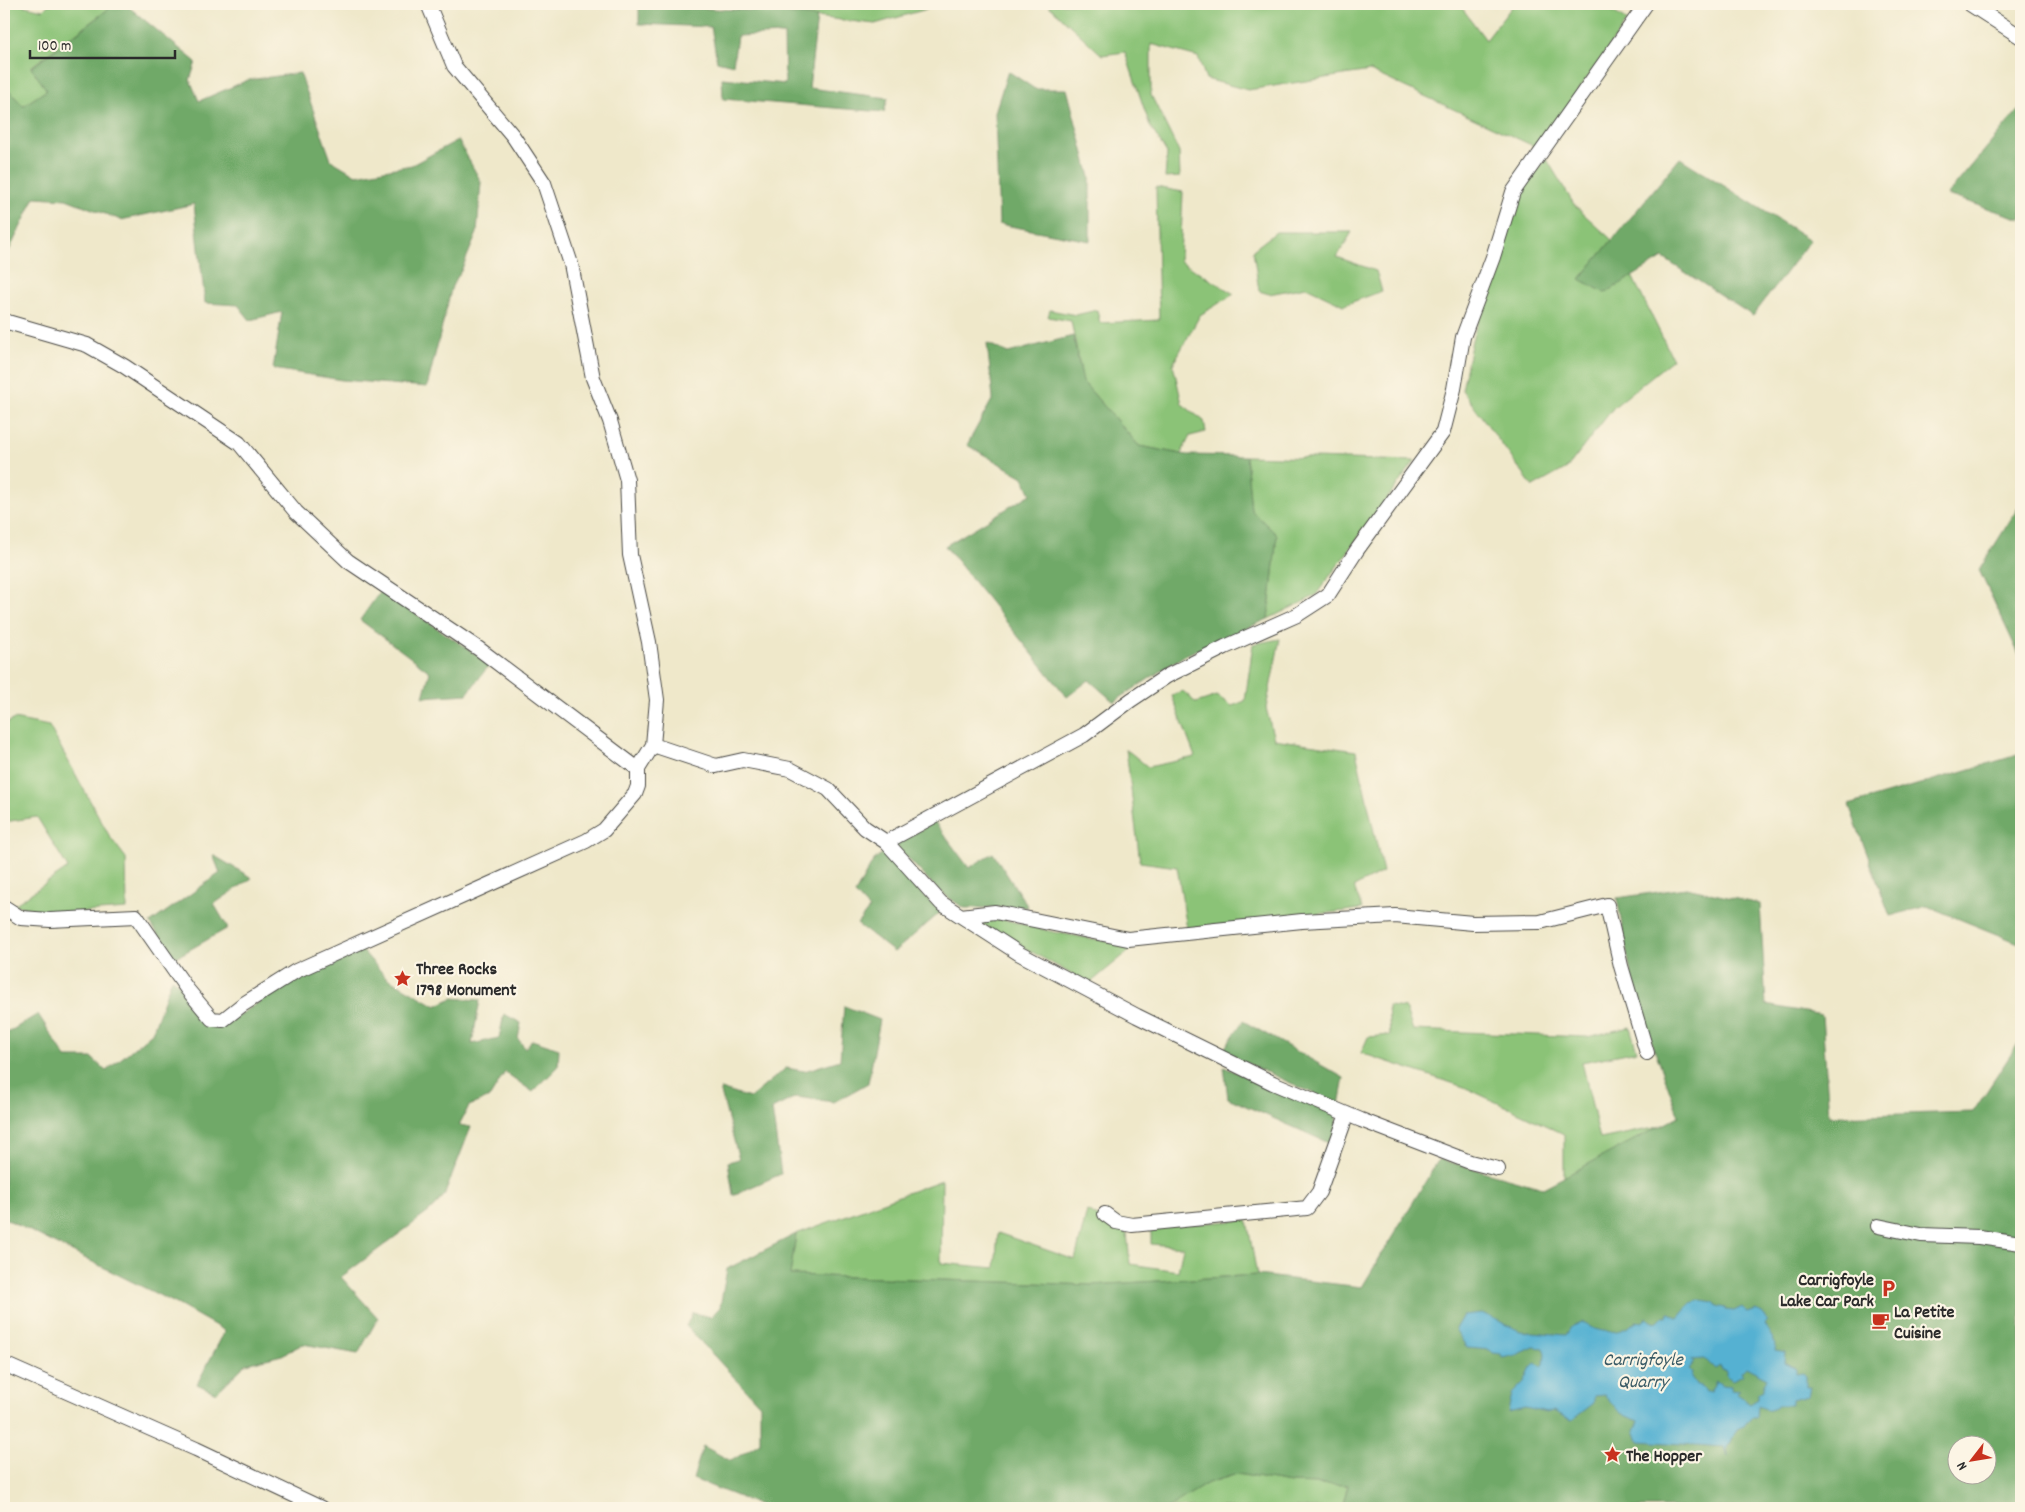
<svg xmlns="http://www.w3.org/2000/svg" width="2025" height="1512" viewBox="0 0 2025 1512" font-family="Dekko,sans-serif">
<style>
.green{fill:#8bc377;stroke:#5b7751}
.forest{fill:#70a968;stroke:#4e6a4a;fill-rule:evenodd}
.water{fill:#54b1d2;stroke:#406e7e;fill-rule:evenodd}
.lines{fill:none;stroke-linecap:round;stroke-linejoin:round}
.minor-casing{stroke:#484743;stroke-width:16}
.minor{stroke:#fff;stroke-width:14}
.labels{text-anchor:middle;stroke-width:4.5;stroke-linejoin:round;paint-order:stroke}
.poi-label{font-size:18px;font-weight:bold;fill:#2b2b2b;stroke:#fcf5e5;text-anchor:start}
.water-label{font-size:19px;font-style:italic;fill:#395a65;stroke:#fcf5e5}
</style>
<rect width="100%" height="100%" fill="#fcf5e5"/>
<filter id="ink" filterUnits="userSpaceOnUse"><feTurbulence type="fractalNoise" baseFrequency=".02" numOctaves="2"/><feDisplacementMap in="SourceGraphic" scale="10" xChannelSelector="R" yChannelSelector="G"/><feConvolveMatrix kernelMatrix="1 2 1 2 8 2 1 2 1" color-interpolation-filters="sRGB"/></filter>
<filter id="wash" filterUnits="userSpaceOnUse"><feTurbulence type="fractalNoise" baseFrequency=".0096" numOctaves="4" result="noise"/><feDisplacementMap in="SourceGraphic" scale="20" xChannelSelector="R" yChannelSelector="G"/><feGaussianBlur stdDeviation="1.12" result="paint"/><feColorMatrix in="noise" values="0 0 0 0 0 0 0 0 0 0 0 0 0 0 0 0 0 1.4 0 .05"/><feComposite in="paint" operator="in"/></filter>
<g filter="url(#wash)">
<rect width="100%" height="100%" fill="#efe8ca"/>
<path class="green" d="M4 4H17L43 10 49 4H115L31 67 47 90 23 106 8 89 4 92Z
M767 4H944L875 24 766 11Z
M1047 4H1459L1486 40 1514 4H1602L1627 21 1538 148 1370 71 1248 90 1206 79 1198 57 1151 44V95L1179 152 1180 177 1165 178 1167 153 1150 126 1125 52 1102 55Z
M1546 158 1575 206 1612 240 1581 278 1605 293 1632 276 1673 359 1614 407 1567 468 1533 487 1462 390 1472 340 1508 225 1524 186Z
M1156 187 1183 192 1180 261 1234 294 1200 315 1173 364 1182 404 1204 421 1206 432 1190 436 1181 454 1139 446 1083 382 1071 321 1048 317 1050 310 1076 315 1097 310 1100 323 1159 320Z
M1276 232H1352L1337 257 1376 271 1382 291 1344 305 1306 287 1269 294 1259 291 1253 250Z
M1246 456 1415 461 1315 596 1268 619 1277 536 1251 510Z
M1280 639 1266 708 1274 739 1356 751 1383 872 1354 887 1362 909 1187 929 1177 867 1140 862 1126 749 1148 767 1195 757 1172 696 1183 691 1196 703 1217 696 1232 706 1245 701 1253 644Z
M14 719 49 726 110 837 126 858 127 909 56 914 14 905 68 868 37 817 4 822V725Z
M998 918 1053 932 1135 946 1089 984 975 920Z
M1388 1006 1405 1008 1413 1030 1587 1037 1630 1027 1637 1051 1582 1062 1600 1139 1659 1127 1564 1177V1134L1464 1087 1361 1053 1368 1037 1390 1035Z
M942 1180 941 1263 995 1268 998 1233 1075 1260 1087 1211 1127 1233 1130 1264 1178 1271 1183 1247 1151 1244V1227L1247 1220 1257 1275 1092 1285 790 1275 796 1234Z
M1237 1474 1291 1483 1348 1485 1342 1508H1167L1208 1483Z"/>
<path class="forest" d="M115 4H125L196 62 190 80 199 101 248 80 300 73 331 160 356 175 412 165 458 140 481 182 477 233 461 271 452 286 427 387 342 380 273 369 282 312 250 320 238 305 205 303 194 204 121 220 66 199 35 197 4 261V92L8 89 23 106 47 90 31 68Z
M639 6 766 11 817 17 809 88 888 98 884 112 723 99 722 78 785 84 784 34 737 36 733 65 717 61 711 27 639 24Z
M1008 71 1035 89H1067L1090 177V241L999 224 995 112Z
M2021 107V219L1947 195Z
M1680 158 1810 240 1753 316 1663 258 1605 293 1580 279Z
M1073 336 1083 382 1139 446 1187 455 1246 456 1251 510 1277 535 1268 619 1185 655 1114 702 1089 680 1067 697 945 546 1031 494 1023 477 967 445 993 398 987 343 1008 353Z
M2021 503V659L1979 570Z
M381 590 490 664 467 694 423 697 430 672 360 620Z
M2021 754V944L1927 906 1890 916 1849 805Z
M934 821 969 868 993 853 1028 907 964 908 939 891 895 845Z
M883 853 941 912 894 952 857 924 869 909 855 894 873 861Z
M213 855 252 878 214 904 228 928 175 958 150 923 220 873Z
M1686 888 1760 904 1766 1005 1822 1015 1829 1116 1973 1112 2021 1039V1508H1342L1348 1485 1291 1483 1237 1474 1208 1483 1167 1508H767L693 1479 703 1446 731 1461 760 1443V1405L686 1326 693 1313 711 1317 720 1307 727 1269 796 1234 790 1275 1092 1285 1257 1275 1362 1287 1439 1159 1543 1188 1679 1116 1635 996 1617 898ZM1958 1444H1988V1474H1958Z
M361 949 386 977 436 1006 452 998 480 1000 472 1044 499 1038 504 1014 521 1023 518 1039 525 1048 532 1040 559 1049 558 1067 533 1092 505 1072 490 1097 469 1106 459 1125 471 1127 444 1196 430 1211 341 1277 378 1318 358 1354 303 1344 282 1355 246 1364 216 1393 197 1384 225 1331 177 1304 4 1218V1035L38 1014 66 1058H92L106 1071 152 1033 172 978 223 1026 298 976Z
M844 1006 880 1020 868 1083 834 1102 796 1097 772 1109 781 1174 733 1195 728 1162 739 1159 720 1089 750 1098 786 1068 804 1071 840 1060Z
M1243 1021 1344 1078 1339 1105 1222 1052Z
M1224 1067 1337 1115 1338 1132 1331 1144 1228 1098Z"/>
<path class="water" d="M1701 1300 1714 1302 1717 1306 1725 1308V1310L1734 1311 1742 1307 1748 1313 1756 1310 1764 1315 1767 1321 1764 1324 1776 1344 1775 1350 1786 1352 1785 1363 1796 1369V1374L1803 1373 1806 1376V1387H1810L1808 1396 1791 1400V1405H1777C1769 1411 1768 1410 1758 1406L1757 1417H1751L1744 1426 1737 1429 1727 1450 1728 1456 1725 1447 1639 1441 1635 1430 1639 1421C1632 1418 1627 1417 1621 1413 1616 1410 1610 1399 1604 1395L1594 1396V1403L1572 1420 1553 1411 1546 1413 1525 1408 1508 1412 1512 1394 1524 1382 1531 1367 1535 1363 1542 1366 1544 1364 1545 1353 1543 1348 1534 1347 1517 1355 1502 1358 1501 1354 1493 1353 1490 1350 1467 1348 1455 1329 1463 1315 1482 1313 1520 1331 1566 1335 1571 1327 1582 1322C1599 1334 1620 1336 1636 1321L1642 1322 1647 1318 1653 1322 1658 1321 1663 1316H1667L1668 1312 1678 1318 1691 1303ZM1705 1359 1715 1369 1720 1366 1721 1370 1726 1371V1375L1732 1380 1743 1375 1741 1372 1746 1367 1767 1378 1763 1386V1390L1758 1393V1398L1750 1403 1736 1393 1740 1391 1731 1390V1386L1722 1385 1716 1381 1710 1392H1706L1703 1387 1696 1384 1691 1377 1692 1372 1689 1370 1695 1362 1690 1360Z"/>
</g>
<g filter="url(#ink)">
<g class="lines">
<defs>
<path id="minor" d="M1970 4 2021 37
M4 321 87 345 124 366 239 443 296 512 348 561 479 649 638 769
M653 745 716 766 743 760 790 769 828 789 865 828 886 842 941 903 1020 954 1137 1016 1273 1083 1361 1120 1470 1162 1498 1169
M886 842 1084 735 1131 700 1167 676 1225 647 1297 615 1328 595 1357 550 1443 432 1454 389 1463 337 1493 257 1513 192 1646 4
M4 907 21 918 50 920 136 916 187 989 212 1019 223 1020 242 1005 296 971 586 841 604 830 635 794 638 786V769L653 745 657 700 649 642 630 555 627 480 610 421 593 378 571 264 544 183 513 136 454 66 428 4
M961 916 995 912 1128 939 1302 921 1395 916 1473 923 1540 922 1607 905 1621 966 1647 1053
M1105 1214 1116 1222 1132 1225 1307 1208 1319 1192 1347 1114
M1878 1226 1921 1235 1979 1237 2021 1243
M4 1364 196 1449 321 1508"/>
</defs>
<use href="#minor" class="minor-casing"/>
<use href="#minor" class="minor"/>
</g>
</g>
<defs>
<symbol id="sight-bare" viewBox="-9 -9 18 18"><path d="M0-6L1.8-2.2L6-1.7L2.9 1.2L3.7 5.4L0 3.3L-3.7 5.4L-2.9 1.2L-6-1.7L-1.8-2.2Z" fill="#c8321e" stroke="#fcf5e5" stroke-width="2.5" paint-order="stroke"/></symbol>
<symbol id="parking-bare" viewBox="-9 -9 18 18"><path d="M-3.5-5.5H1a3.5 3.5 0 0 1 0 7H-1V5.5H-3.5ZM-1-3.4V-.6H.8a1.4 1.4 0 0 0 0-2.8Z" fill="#c8321e" stroke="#fcf5e5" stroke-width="2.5" paint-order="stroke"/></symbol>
<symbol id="cafe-bare" viewBox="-9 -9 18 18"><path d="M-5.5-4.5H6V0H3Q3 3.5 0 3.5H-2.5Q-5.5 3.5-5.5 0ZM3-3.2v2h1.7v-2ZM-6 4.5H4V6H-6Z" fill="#c8321e" stroke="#fcf5e5" stroke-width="2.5" paint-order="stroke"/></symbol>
</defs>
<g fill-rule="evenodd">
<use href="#sight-bare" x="390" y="966" width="25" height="25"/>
<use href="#parking-bare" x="1876" y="1276" width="25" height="25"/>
<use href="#cafe-bare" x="1868" y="1308" width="25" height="25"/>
<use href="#sight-bare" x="1600" y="1442" width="25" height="25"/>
</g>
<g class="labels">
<g class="poi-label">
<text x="416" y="974">Three Rocks<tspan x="416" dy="21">1798 Monument</tspan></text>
<text x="1874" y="1285" text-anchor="end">Carrigfoyle<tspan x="1874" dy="21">Lake Car Park</tspan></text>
<text x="1894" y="1317">La Petite<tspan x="1894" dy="21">Cuisine</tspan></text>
<text x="1626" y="1461">The Hopper</text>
</g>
<g class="water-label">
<text x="1643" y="1365">Carrigfoyle<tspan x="1643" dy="22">Quarry</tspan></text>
</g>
</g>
<rect width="2025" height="1512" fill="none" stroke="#fcf5e5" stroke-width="20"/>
<g transform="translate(1972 1460) rotate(239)"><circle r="24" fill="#fcf5e5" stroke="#a8a49b"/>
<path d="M0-4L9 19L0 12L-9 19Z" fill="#c8321e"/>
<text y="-8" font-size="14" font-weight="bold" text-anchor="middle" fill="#2b2b2b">N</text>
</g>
<path d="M30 50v8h145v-8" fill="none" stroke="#2b2b2b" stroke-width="2.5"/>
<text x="38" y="50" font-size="15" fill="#2b2b2b" stroke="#fcf5e5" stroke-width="4" paint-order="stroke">100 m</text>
</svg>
